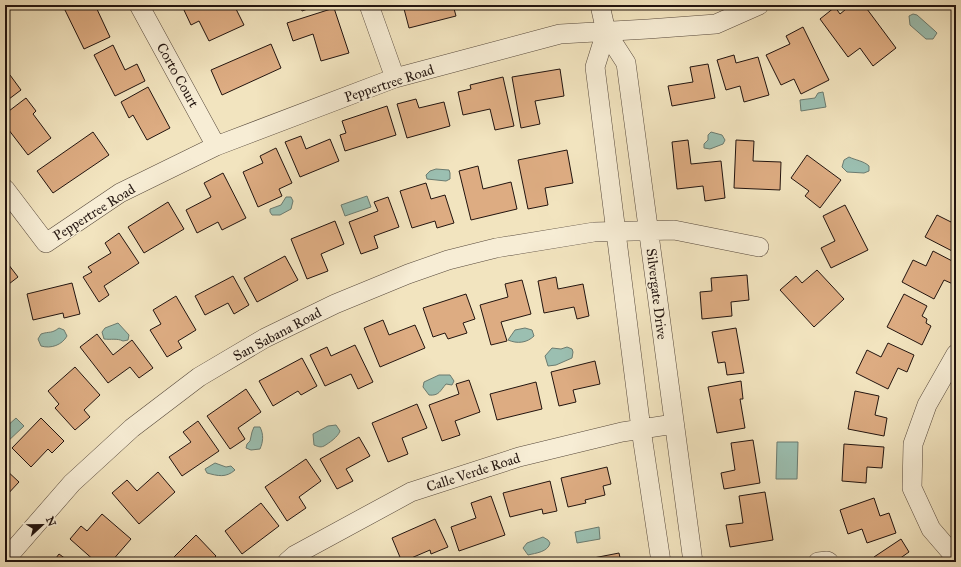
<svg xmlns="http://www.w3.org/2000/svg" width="961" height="567" viewBox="0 0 961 567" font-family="'IM FELL Great Primer',serif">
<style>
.water{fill:#9bbfb1;stroke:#6b7b70}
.building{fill:#ddac82;stroke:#22140f}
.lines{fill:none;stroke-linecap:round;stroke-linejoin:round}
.minor-casing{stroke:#56483b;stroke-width:20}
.minor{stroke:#f7edd5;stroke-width:19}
.labels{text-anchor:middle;stroke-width:3;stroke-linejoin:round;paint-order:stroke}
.street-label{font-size:14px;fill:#22140f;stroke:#f7edd5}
</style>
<rect width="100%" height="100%" fill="#f2e4bf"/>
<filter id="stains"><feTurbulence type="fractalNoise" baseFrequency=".005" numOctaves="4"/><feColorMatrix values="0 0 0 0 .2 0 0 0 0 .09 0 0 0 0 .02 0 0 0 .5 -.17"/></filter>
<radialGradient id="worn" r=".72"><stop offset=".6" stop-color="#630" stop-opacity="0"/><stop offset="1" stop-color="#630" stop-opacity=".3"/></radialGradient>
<path class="water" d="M913 14 917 15 935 31 937 33 933 39H926L910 25 909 16Z
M823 92 826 107 801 111 800 100 815 98 818 93Z
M711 132 722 135 725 140 723 144 710 149 704 148V144L708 140V135Z
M849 157C855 160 864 161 869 166V171L864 173 847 172 842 167 844 160Z
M436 169 449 170 450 173V179L446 181 427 179 426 175 430 171Z
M367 196 371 207 345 216 341 205Z
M286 197H291L293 201 291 209 280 215H272L270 212V209L281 205Z
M118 323 129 335 128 340 123 341C117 338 111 340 104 339L102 332 105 328Z
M59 328 64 330 67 336C62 345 51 349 41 346L38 339 41 334C50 331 51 334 59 328Z
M525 328 532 330 534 336C527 343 517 344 508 340L515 330Z
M567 347 572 349 573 352 572 358 556 365 548 366 545 356 552 348 561 349Z
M439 375H450L454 381 452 385 446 384C440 391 439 396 429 395L423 387 424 382Z
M16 418 24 426 5 444V428Z
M336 425 340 431C338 437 329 443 324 446 320 448 317 446 314 445L313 434 328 426Z
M254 427H260C264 435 263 442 260 449L251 450 246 448 247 444 250 441 252 432Z
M777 442H798L797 479H776Z
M215 463 226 467 231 466 235 470C226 478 218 476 207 473L205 469Z
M599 527 600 539 577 543 575 532Z
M543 537 548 540 550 543C548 552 536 553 528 555L523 548 527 543Z"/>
<path class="building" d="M65 5H95L110 37 84 49 63 6Z
M189 5H234L244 25 209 41 199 21 191 25 183 8Z
M300 5H319L302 11Z
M403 5H453L456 16 409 28Z
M490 5H507L491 9Z
M851 5H864L896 48 873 66 860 48 848 57 820 19 835 7 840 14Z
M334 8 349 53 321 61 313 34 293 41 287 23Z
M803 27 829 80 801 94 794 79 781 85 766 55 790 44 786 36Z
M271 44 281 68 222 95 211 70Z
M113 45 125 70 137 64 145 81 115 96 94 55Z
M734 55 736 63 758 57 769 95 744 102 740 86 726 90 717 60Z
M708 64 715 98 672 106 668 86 693 82 690 67Z
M560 69 564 96 535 101 540 124 521 128 512 77Z
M10 75 21 90 5 102V76L7 78Z
M503 77 514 126 495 130 490 109 463 115 458 92 471 89 470 85Z
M148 87 170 128 147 140 133 115 129 118 121 102Z
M26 98 36 111 33 114 51 138 28 155 5 125V114Z
M416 99 419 108 444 102 450 126 407 138 397 104Z
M387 106 396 135 345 151 340 135 346 133 342 121Z
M93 132 109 155 53 193 37 171Z
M301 136 306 149 330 139 339 161 300 177 285 142Z
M688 140 691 164 721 161 725 198 705 201 703 186 677 189 672 142Z
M736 140 754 141 753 161 781 162 780 190 734 188Z
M276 148 292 183 279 189 282 196 258 207 243 172 263 163 260 156Z
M567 150 573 183 545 188 548 205 528 209 518 160Z
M807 155 841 180 820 208 805 196 809 191 791 178Z
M478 166 483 189 511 182 517 209 471 220 459 171Z
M223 173 246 218 222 230 218 222 197 233 186 210 211 197 204 183Z
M426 183 431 199 445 195 454 223 437 228 435 221 412 228 400 191Z
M388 197 399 227 374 236 378 248 361 254 349 222 378 211 374 202Z
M168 202 184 229 144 253 128 227Z
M845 205 868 250 831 268 821 248 835 241 823 216Z
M956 211V253L925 237 937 215 951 222Z
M335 221 344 244 321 254 328 271 307 279 291 239Z
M119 233 139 263 104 286 109 295 99 302 83 277 92 272 88 267 111 253 105 243Z
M933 251 956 263V278L953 284 944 280 934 299 902 282 913 260 926 266Z
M285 256 298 280 257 302 244 278Z
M5 260 18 277 5 287Z
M817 270 844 299 814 327 780 290 796 276 802 283Z
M747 275 749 300 731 302 732 316 702 319 700 292 712 291 711 278Z
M233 276 249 305 234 314 228 303 205 315 195 296Z
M556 277 558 289 583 284 589 316 577 319 574 307 544 313 538 281Z
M522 280 531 314 501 322 507 341 491 345 480 305 508 297 505 284Z
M72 283 80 314 64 318 63 313 33 320 27 294Z
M466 294 475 319 463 323 467 333 448 339 445 333 433 337 423 308Z
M904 294 927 306 922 316 927 319 926 323 931 326 922 345 887 327Z
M176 296 196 330 178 341 182 348 167 357 150 330 161 324 153 310Z
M383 320 389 335 415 325 425 348 380 367 364 328Z
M736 328 744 373 727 375 725 362 718 363 712 332Z
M97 334 113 355 132 340 153 368 139 378 130 367 108 383 80 347Z
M888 343 914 355 907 372 898 368 888 389 856 373 867 350 881 357Z
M355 345 373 382 358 389 351 374 325 386 310 355 327 347 331 356Z
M302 358 317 386 301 395 298 391 273 406 259 381Z
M595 361 600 384 573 390 576 402 559 406 551 372Z
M75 367 100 395 84 410 90 417 75 430 55 408 59 404 48 391Z
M469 380 480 412 455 421 460 435 442 441 429 405 459 394 456 384Z
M741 381 743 399H740L745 428 717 433 708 387Z
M536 382 542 409 497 420 490 394Z
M246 389 261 412 238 428 245 439 230 449 207 416Z
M855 391 879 396 875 415 887 418 884 436 848 429Z
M417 404 427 428 402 438 408 454 388 462 372 423Z
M41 418 64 441 52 453 48 449 31 467 12 448Z
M198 421 219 451 182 476 169 457 191 442 183 432Z
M359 437 370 456 346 469 353 481 337 489 320 459Z
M753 440 760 483 724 489 721 473 735 470 731 443Z
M844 444 884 447 882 468 867 467 866 483 842 481Z
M306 459 321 481 299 497 306 508 287 521 265 487Z
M607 467 611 484 603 486 605 495 585 500 586 503 568 507 561 478Z
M5 469 19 482 5 497Z
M158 472 175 492 139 524 112 493 127 480 137 491Z
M550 481 557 511 543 514 542 509 510 517 503 493Z
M765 492 773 540 730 547 726 525 743 523 739 496Z
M491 496 505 535 459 551 451 527 476 518 471 503Z
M874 498 880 516 889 513 896 533 867 543 862 529 848 534 840 510Z
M261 503 279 526 242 554 225 531Z
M102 514 131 539 111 562H96L70 539 81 526 87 531Z
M435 519 448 547 431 554 430 550 402 562 392 538Z
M196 535 216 556 210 562H169Z
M901 539 909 552 899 559 902 562H878L874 557Z
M619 553 621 562H578V561Z
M59 554 70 562H53Z"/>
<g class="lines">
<defs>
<path id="minor" d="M139 5 216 146
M369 5 395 78
M600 5 606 32 626 63 693 562
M606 32 595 67 641 429 661 562
M5 189 46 243 120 193 216 146 395 78 560 34 648 29 716 24 759 5
M956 354 927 405 913 444 912 488 931 529 956 558
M5 560 72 483 132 428 199 377 265 338 335 304 408 274 448 260 496 248 594 232 674 230 759 247
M287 562 295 555 411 492 519 457 622 432 674 424
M818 562 827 561 829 562"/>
</defs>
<use href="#minor" class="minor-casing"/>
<use href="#minor" class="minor"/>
</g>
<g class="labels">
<g class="street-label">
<text transform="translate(178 75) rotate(61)" y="5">Corto Court</text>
<text transform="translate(389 83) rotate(-18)" y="5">Peppertree Road</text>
<text transform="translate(94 212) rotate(-32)" y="5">Peppertree Road</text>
<text transform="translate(657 294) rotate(83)" y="5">Silvergate Drive</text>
<text transform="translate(277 334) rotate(-28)" y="5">San Sabana Road</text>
<text transform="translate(473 472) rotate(-18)" y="5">Calle Verde Road</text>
</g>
</g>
<rect width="961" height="567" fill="none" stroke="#f2e4bf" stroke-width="20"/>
<rect x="6" y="6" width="949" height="555" fill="none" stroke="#22140f" stroke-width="2"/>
<rect x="10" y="10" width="941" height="547" fill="none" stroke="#22140f"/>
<g transform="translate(42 525) rotate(68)" stroke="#f7edd5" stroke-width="3" paint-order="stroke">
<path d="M0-3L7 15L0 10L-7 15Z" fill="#22140f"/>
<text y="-6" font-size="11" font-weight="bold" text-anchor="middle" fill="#22140f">N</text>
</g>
<rect width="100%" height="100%" filter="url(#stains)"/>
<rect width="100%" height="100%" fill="url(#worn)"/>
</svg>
